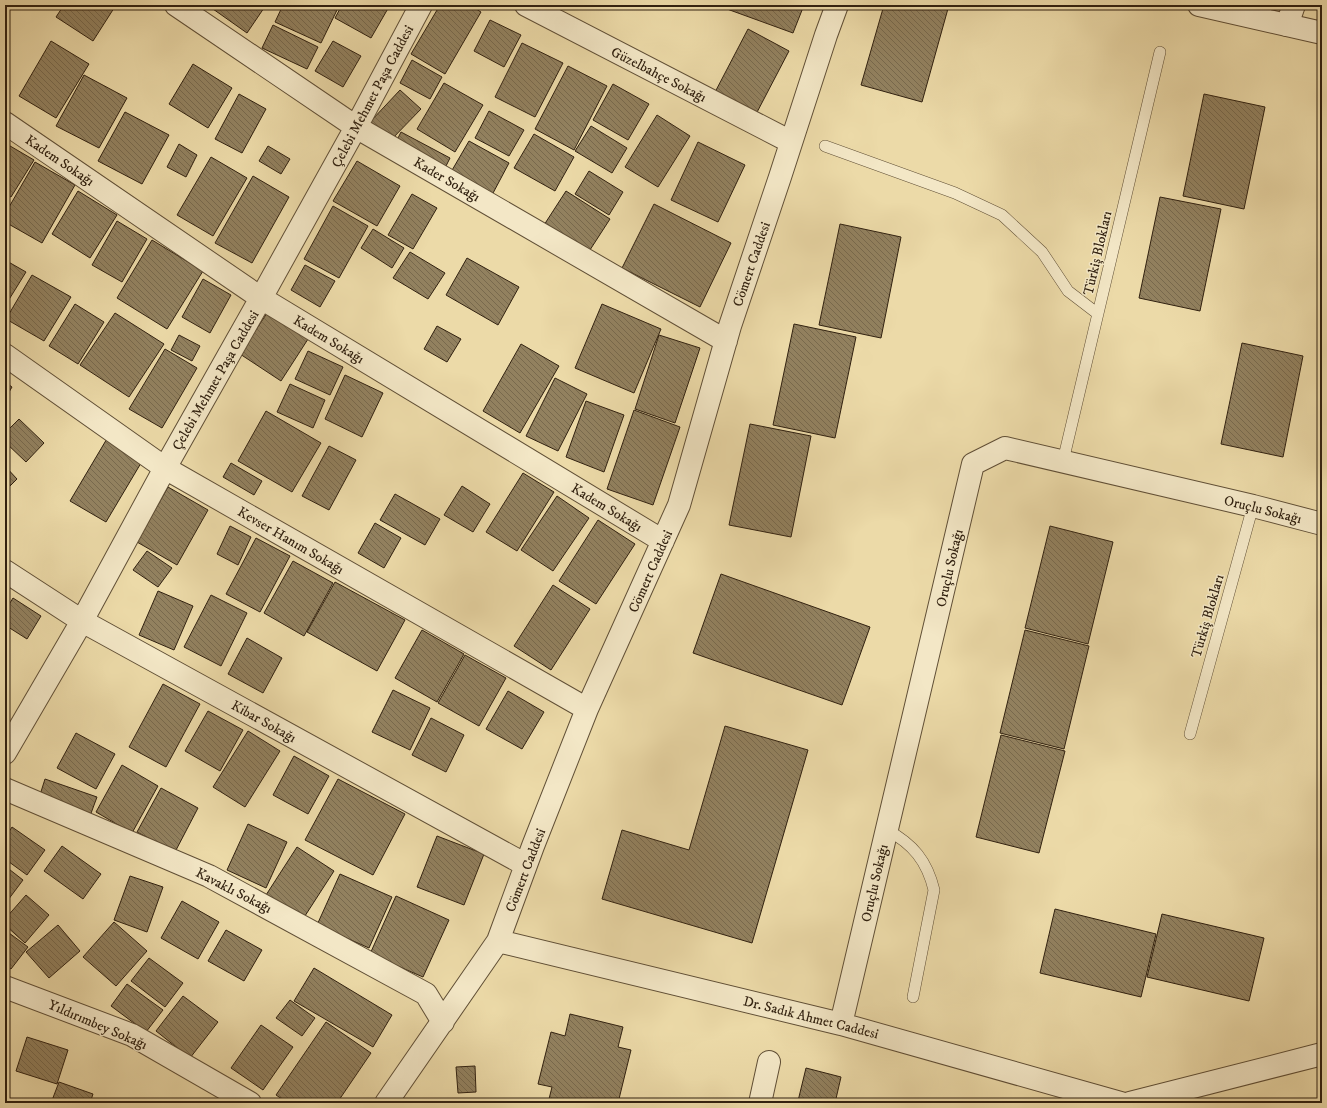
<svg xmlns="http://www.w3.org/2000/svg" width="1327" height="1108" viewBox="0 0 1327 1108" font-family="'IM FELL DW Pica',serif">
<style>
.building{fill:url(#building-back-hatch);stroke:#312110}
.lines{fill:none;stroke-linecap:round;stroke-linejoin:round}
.service-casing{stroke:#604f36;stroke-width:12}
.minor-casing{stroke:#604f36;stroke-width:24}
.tertiary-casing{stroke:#604f36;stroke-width:24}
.service{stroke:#f3e7c6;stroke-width:11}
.minor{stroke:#f3e7c6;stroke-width:22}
.tertiary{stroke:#f3e7c6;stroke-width:22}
.labels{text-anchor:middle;stroke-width:3;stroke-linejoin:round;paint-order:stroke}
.street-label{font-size:14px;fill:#312110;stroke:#f3e7c6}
</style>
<defs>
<pattern id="building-back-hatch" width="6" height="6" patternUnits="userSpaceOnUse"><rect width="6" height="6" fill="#92815f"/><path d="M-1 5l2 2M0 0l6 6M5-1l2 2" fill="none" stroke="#78694d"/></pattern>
</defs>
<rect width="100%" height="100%" fill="#ecdaa8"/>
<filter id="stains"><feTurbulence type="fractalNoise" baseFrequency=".005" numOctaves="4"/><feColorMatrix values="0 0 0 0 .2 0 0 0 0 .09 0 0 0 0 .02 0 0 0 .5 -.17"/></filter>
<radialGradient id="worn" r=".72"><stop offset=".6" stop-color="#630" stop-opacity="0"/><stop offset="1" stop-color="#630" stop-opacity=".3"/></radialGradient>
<path class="building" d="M64 5H116L93 41 56 17Z
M215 5H266L247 33 213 9Z
M283 5H331L338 8 321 43 275 22Z
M342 5H390L371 38 335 18Z
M440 5H470L481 12 445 74 411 54Z
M716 5H804L793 33Z
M884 5H949L922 102 861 85Z
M490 20 521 35 504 67 474 51Z
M273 25 318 47 307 69 262 48Z
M748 29 789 51 754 118 713 96Z
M51 41 89 64 56 118 19 96Z
M333 41 361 56 343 87 315 71Z
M522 43 563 63 535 117 495 97Z
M412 60 442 77 430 99 400 83Z
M193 64 232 88 208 128 169 104Z
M568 66 607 86 574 150 535 129Z
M84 75 127 98 99 148 56 126Z
M444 83 483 105 455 152 417 129Z
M613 84 649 104 628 140 593 120Z
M400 90 421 109 390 141 370 122Z
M239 94 266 109 242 153 215 139Z
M1204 94 1265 107 1244 209 1183 196Z
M489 111 524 130 509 156 475 138Z
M125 112 169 135 142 184 98 161Z
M657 115 690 136 658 187 625 167Z
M591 126 627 148 612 173 575 151Z
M401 132 450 158 444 170 395 144Z
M534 134 574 157 555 191 514 168Z
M469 141 509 163 492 195 451 172Z
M698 142 745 165 718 222 671 200Z
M5 143 34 160 11 197 5 194Z
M179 144 197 155 186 177 167 167Z
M268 146 290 159 281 174 259 161Z
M211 157 247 178 213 236 177 215Z
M357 161 400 186 377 226 333 201Z
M35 162 75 185 42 243 5 222V214Z
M589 171 623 192 609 215 575 194Z
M253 176 289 197 252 263 215 243Z
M78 191 117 215 90 258 52 234Z
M566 191 610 219 588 253 544 225Z
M412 194 437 208 413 249 388 235Z
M1160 197 1221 209 1200 311 1139 298Z
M654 204 731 243 700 307 622 268Z
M333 206 368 226 339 278 304 259Z
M117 221 147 239 122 282 92 265Z
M840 224 901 237 881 338 819 325Z
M373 229 404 248 392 268 361 248Z
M152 240 203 271 167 329 117 298Z
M410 252 445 273 428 299 393 278Z
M467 258 519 287 498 325 446 295Z
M5 260 26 272 5 306Z
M305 265 335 281 320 307 291 290Z
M32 275 71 297 44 341 6 319Z
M203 279 231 295 210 333 182 317Z
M75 304 104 322 78 364 49 346Z
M602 304 661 329 634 393 575 368Z
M269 310 310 336 281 381 240 354Z
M115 313 164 344 129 397 80 365Z
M794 324 856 337 835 438 773 425Z
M437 326 461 339 447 362 424 349Z
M179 335 200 346 192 361 171 350Z
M659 335 700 348 675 423 635 409Z
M1242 343 1303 356 1283 457 1221 444Z
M521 344 559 366 520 433 483 411Z
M165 349 197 368 162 428 129 409Z
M308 351 343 367 330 395 295 379Z
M345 375 383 393 362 437 325 419Z
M555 378 587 394 558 451 526 436Z
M5 382 12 387 5 399Z
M290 384 325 400 313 428 277 412Z
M586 401 624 415 604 472 566 457Z
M634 410 680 427 653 505 607 489Z
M266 411 321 443 292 492 238 461Z
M19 419 44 443 26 462 5 442V433Z
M750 424 811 436 791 537 729 525Z
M108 437 144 458 106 522 70 501Z
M329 446 356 460 329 510 302 496Z
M231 463 262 481 254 495 223 477Z
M5 466 17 479 5 491Z
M523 473 554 492 517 551 486 532Z
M462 486 490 504 473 532 444 515Z
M168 487 208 510 177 565 137 542Z
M395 494 440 519 425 545 380 520Z
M557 496 589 518 553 571 521 550Z
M598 520 635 544 596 604 559 581Z
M375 523 401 538 384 568 358 553Z
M230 526 251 537 238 565 217 554Z
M1050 526 1113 542 1088 644 1025 628Z
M256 538 290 556 260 612 226 594Z
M147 551 172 568 158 587 133 570Z
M293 561 333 583 304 636 264 613Z
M721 574 870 627 842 705 693 653Z
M335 582 405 620 377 671 307 632Z
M553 585 590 609 551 670 514 646Z
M158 591 193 606 174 650 139 635Z
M211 595 247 613 221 666 184 647Z
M13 598 41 616 27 639 5 625V611Z
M422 630 464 654 437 702 395 678Z
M1025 630 1089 646 1064 749 1000 733Z
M247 638 282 658 263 693 228 674Z
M465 655 506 678 479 726 438 703Z
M163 684 200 704 166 767 129 747Z
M393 690 430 708 410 750 372 732Z
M508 691 544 712 522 749 486 729Z
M208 711 243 730 220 771 185 751Z
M431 718 464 735 446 772 412 755Z
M725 726 808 750 752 943 602 899 622 830 689 850Z
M248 731 280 751 245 807 213 787Z
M76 733 115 754 96 789 57 768Z
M1001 735 1065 751 1039 853 976 837Z
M294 756 329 776 308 814 273 795Z
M122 765 158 786 132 833 96 812Z
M45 779 97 797 90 816 39 798Z
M338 779 405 814 373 875 305 840Z
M161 788 198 808 175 852 137 832Z
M248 824 287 842 266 888 227 870Z
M12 827 45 850 27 875 5 859V838Z
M437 836 484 854 464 905 417 887Z
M62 846 101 874 83 899 44 871Z
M297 847 334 871 303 919 266 895Z
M5 866 23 880 5 904Z
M340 874 392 897 369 948 317 925Z
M130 876 163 887 147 932 114 920Z
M26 895 49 915 25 943 5 925V919Z
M396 896 449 920 423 977 370 954Z
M182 901 219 922 198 959 161 938Z
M1055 909 1156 934 1141 997 1040 973Z
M1162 914 1264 938 1249 1001 1147 977Z
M114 922 147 951 116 986 83 957Z
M58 925 80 951 49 978 26 952Z
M5 930 28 947 11 969 5 965Z
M226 930 262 950 244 981 208 961Z
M149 958 183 983 165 1007 131 981Z
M314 968 392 1015 373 1047 294 1001Z
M127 984 163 1010 146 1032 111 1006Z
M183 996 218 1022 190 1058 156 1031Z
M290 1000 315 1018 302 1036 276 1018Z
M570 1014 623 1027 618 1047 631 1050 618 1103 605 1101 604 1103H548L552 1087 538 1084 551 1032 565 1036Z
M326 1022 371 1053 337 1103H288L276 1095Z
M261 1025 293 1047 263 1090 231 1068Z
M27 1037 68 1050 57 1084 16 1071Z
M475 1066 476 1092 458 1093 456 1067Z
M806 1068 841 1077 835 1103H809L798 1101Z
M59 1082 93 1094 90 1103H51Z"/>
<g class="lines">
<defs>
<path id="service" d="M825 146 955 193 1002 215 1042 252 1068 291 1098 314
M1063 461 1160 52
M1190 734 1253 506
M887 830C913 844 927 861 934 890L913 997"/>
<path id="minor" d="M176 5 356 127 726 341
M526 5 791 142
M1287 25 1294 5
M5 123 261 298 663 541
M5 355 165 468 587 709
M5 571 82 621 526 865
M5 753 82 621 165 468 261 298 356 127 421 5
M5 789 209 876 426 994 443 1022
M498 941 841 1024 1121 1103
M5 987 132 1035 250 1103
M841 1024 973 464 1005 448 1253 506 1322 524
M386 1103 498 941 533 846 587 709 679 505 730 326 780 177 826 35 837 5
M760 1103 769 1062
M1130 1103 1322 1054"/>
<path id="tertiary" d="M1199 5 1322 33"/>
</defs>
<use href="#service" class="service-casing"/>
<use href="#minor" class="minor-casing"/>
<use href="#tertiary" class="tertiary-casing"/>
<use href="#service" class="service"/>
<use href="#minor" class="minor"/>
<use href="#tertiary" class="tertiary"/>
</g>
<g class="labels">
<g class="street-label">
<text transform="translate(659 74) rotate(27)" y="5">Güzelbahçe Sokağı</text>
<text transform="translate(372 96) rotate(-62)" y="5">Çelebi Mehmet Paşa Caddesi</text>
<text transform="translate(60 160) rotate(34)" y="5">Kadem Sokağı</text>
<text transform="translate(447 179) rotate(30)" y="5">Kader Sokağı</text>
<text transform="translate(1097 253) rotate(-77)" y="5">Türkiş Blokları</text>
<text transform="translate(751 264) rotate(-71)" y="5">Cömert Caddesi</text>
<text transform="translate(329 339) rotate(31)" y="5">Kadem Sokağı</text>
<text transform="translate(215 380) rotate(-60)" y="5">Çelebi Mehmet Paşa Caddesi</text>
<text transform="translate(607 507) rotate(31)" y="5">Kadem Sokağı</text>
<text transform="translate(1263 509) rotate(14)" y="5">Oruçlu Sokağı</text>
<text transform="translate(291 540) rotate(30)" y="5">Kevser Hanım Sokağı</text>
<text transform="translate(949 568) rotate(-77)" y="5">Oruçlu Sokağı</text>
<text transform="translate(650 571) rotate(-66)" y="5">Cömert Caddesi</text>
<text transform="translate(1207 616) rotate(-74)" y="5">Türkiş Blokları</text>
<text transform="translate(264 721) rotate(29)" y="5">Kibar Sokağı</text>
<text transform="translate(525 870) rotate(-69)" y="5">Cömert Caddesi</text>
<text transform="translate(874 883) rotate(-77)" y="5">Oruçlu Sokağı</text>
<text transform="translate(234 890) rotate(27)" y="5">Kavaklı Sokağı</text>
<text transform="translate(811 1017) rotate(14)" y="5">Dr. Sadık Ahmet Caddesi</text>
<text transform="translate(98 1024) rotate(23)" y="5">Yıldırımbey Sokağı</text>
</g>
</g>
<rect width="1327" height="1108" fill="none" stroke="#ecdaa8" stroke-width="20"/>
<rect x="6" y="6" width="1315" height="1096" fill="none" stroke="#312110" stroke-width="2"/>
<rect x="10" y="10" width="1307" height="1088" fill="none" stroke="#312110"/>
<rect width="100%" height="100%" filter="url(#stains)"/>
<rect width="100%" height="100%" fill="url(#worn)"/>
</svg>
